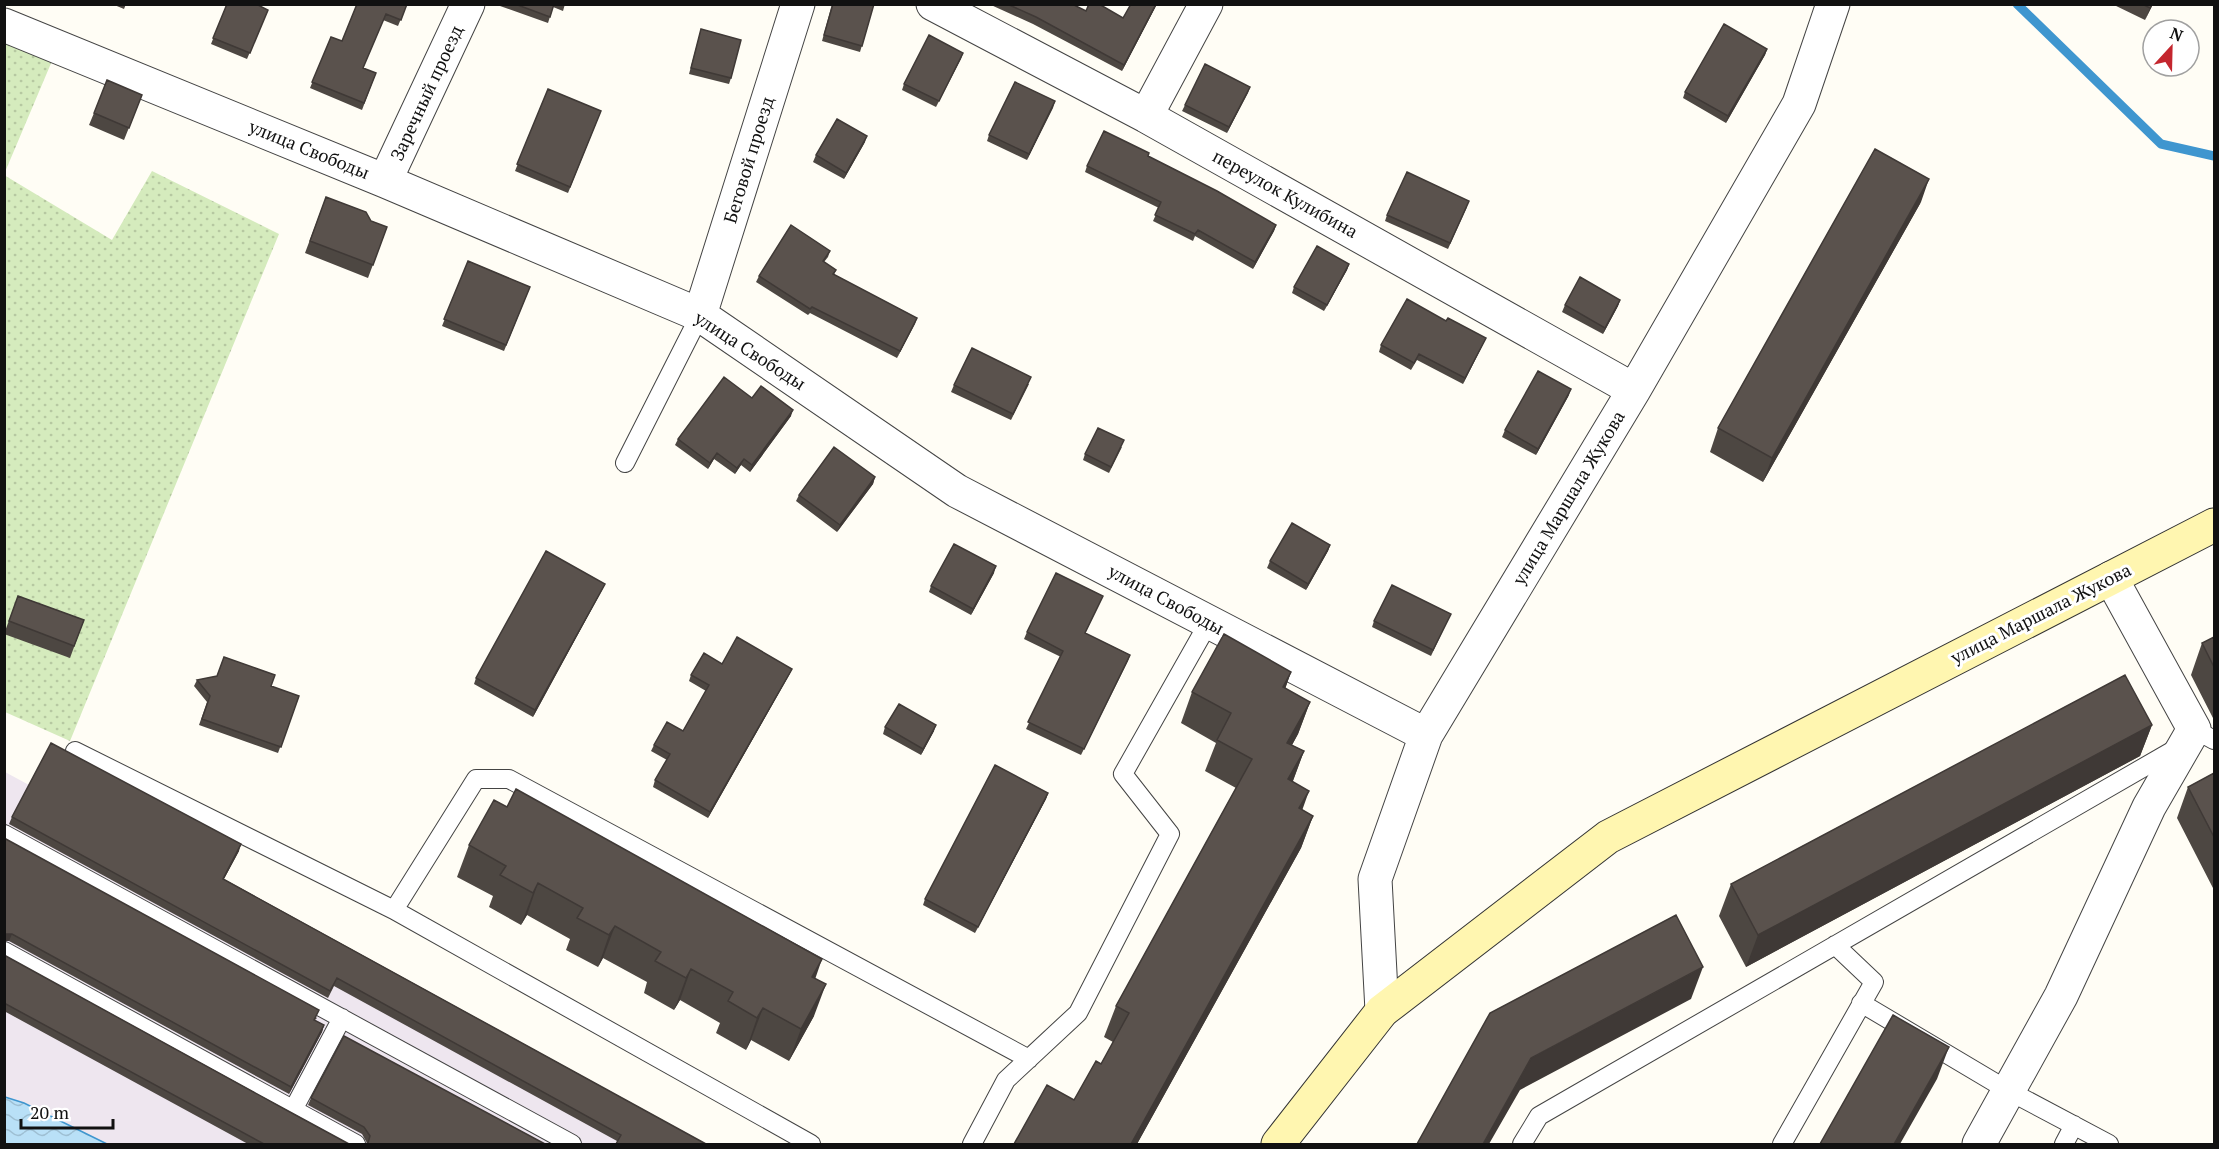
<svg xmlns="http://www.w3.org/2000/svg" width="2219" height="1149" viewBox="0 0 2219 1149" font-family="'PT Serif',serif">
<style>
.industrial{fill:#eee6ef}
.park{fill:url(#park-dots)}
.water{fill:url(#water-waves);stroke:#3f96cf;stroke-width:1.5}
.lines{fill:none;stroke-linecap:round;stroke-linejoin:round}
.stream{stroke:#3f96cf;stroke-width:9}
.lane-casing{stroke:#444;stroke-width:20}
.street-casing{stroke:#444;stroke-width:35}
.secondary-casing{stroke:#333;stroke-width:35}
.lane{stroke:#fff;stroke-width:18}
.street{stroke:#fff;stroke-width:33}
.secondary{stroke:#fff6b0;stroke-width:33}
.wall{fill:#4d4742}
.shaded-wall{fill:#3f3936}
.building{fill:#5a524d;stroke:#3f3936;stroke-width:1.5}
.labels{text-anchor:middle;stroke-width:6;stroke-linejoin:round;paint-order:stroke}
.street-label{font-size:18px;fill:#111;stroke:#fff}
</style>
<defs>
<pattern id="park-dots" width="8" height="8" patternUnits="userSpaceOnUse" patternTransform="scale(1.5)"><rect width="8" height="8" fill="#d5ebbd"/><path d="M2 2h.1M6 6h.1" fill="none" stroke="#b6c8a1" stroke-width="1.8" stroke-linecap="round"/></pattern>
<pattern id="water-waves" width="16" height="10" patternUnits="userSpaceOnUse" patternTransform="scale(1.5)"><rect width="16" height="10" fill="#b9e0f7"/><path d="M0 5q4-4 8 0t8 0" fill="none" stroke="#9ebfd3"/></pattern>
</defs>
<rect width="100%" height="100%" fill="#fffdf5"/>
<path class="industrial" d="M5 772 694 1144H5Z"/>
<path class="park" d="M5 41 52 61 5 172Z
M152 171 279 234 70 741 5 712 4 175 112 240Z"/>
<path class="water" d="M5 1097 24 1103 107 1144H5Z"/>
<g class="lines">
<path class="stream" d="M2017 4 2161 144 2214 156"/>
<defs>
<path id="lane" d="M625 463 700 315
M2194 729 2214 740
M75 751 394 910
M4 834 572 1144
M4 951 356 1144
M1861 1003 2009 1091 2109 1144
M293 1110 342 1018
M811 1144 394 910 476 779H509L1029 1059
M972 1144 1006 1080 1078 1013 1170 834 1123 774 1209 622
M1522 1144 1539 1116 2179 747
M1782 1144 1874 982 1835 945
M2064 1144 2074 1125"/>
<path id="street" d="M933 4 1146 116 1634 390
M4 25 385 181 700 315 957 491 1426 735
M1146 116 1206 4
M385 181 468 4
M700 315 798 4
M1382 1011 1375 879 1426 735 1634 390 1799 104 1833 4
M1979 1144 2061 996 2149 807 2194 729 2111 578"/>
<path id="secondary" d="M1278 1144 1382 1011 1608 837 2214 525"/>
</defs>
<use href="#lane" class="lane-casing"/>
<use href="#street" class="street-casing"/>
<use href="#secondary" class="secondary-casing"/>
<use href="#lane" class="lane"/>
<use href="#street" class="street"/>
<use href="#secondary" class="secondary"/>
</g>
<path class="wall" d="M112 4H126L124 9Z
M227 4 268 10 247 59 211 44Z
M357 4H407L398 26 383 20 363 68 376 73 362 110 310 88 331 37 342 41Z
M500 4H565L563 11 553 7 548 23 500 6Z
M832 4H874L860 52 822 41Z
M1072 4 1086 11 1123 18 1131 4H1157L1122 71 1033 24 991 5Z
M2112 4H2153L2145 20Z
M701 29 731 78 729 84 689 74Z
M1767 49 1765 55 1726 123 1683 98 1685 92Z
M963 53 936 107 902 90 904 84Z
M1250 87 1227 133 1182 111 1185 105Z
M548 89 601 111 568 193 515 171Z
M142 95 124 140 89 125 94 113Z
M1055 101 1027 160 987 141 989 135Z
M865 142 844 179 813 162 816 155Z
M1148 156 1276 225 1274 231 1253 269 1195 236 1193 241 1153 221 1159 208 1085 172 1087 166Z
M326 197 371 221 387 227 368 278 305 253Z
M1921 202 1763 482 1710 452 1718 428Z
M1467 207 1448 249 1385 221 1387 215Z
M830 251 828 257 824 262 836 270 834 275 917 318 897 358 810 313 808 315 756 282 759 276Z
M468 261 530 287 504 351 442 326Z
M1349 264 1347 270 1324 311 1292 293 1294 287Z
M1620 300 1618 306 1603 334 1562 312 1565 305Z
M1483 344 1463 384 1417 360 1411 370 1379 352 1381 345Z
M1029 384 1011 420 951 392 954 385Z
M1569 395 1536 455 1502 437 1505 430Z
M752 398 791 416 750 472 741 465 735 474 714 459 708 469 675 445 678 439Z
M1122 447 1109 473 1083 460 1085 454Z
M875 477 873 484 837 532 796 501 799 495Z
M1330 545 1328 551 1306 590 1267 568 1270 561Z
M994 573 971 615 929 592 931 586Z
M602 590 533 717 474 684 476 678Z
M18 596 84 620 70 658 4 634Z
M1100 602 1085 633 1130 655 1081 755 1026 729 1061 657 1024 639 1027 632Z
M1448 620 1431 656 1372 627 1374 621Z
M2214 637V720L2191 675 2202 643Z
M722 664 792 669 789 675 708 818 653 787 655 780 667 760 651 751 654 745 683 731 706 691 689 681 691 675Z
M1291 672 1285 689 1310 702 1298 734 1292 745 1304 751 1293 781 1302 810 1313 816 1301 848 1137 1144H1014L1074 1100 1101 1064 1113 1042 1104 1037 1116 1006 1236 788 1205 771 1216 743 1181 723 1192 692Z
M197 680 299 696 278 753 199 725 207 702 194 686Z
M2152 725 2140 756 1746 967 1719 916 1731 884Z
M885 727 934 731 921 755 883 734Z
M2214 773V890L2177 818 2188 787Z
M1048 793 1046 799 975 933 923 905 925 899Z
M12 817 239 851 224 879 706 1144 617 1141 334 986 328 998 9 824Z
M4 838 317 1018 315 1020 324 1025 322 1032 289 1094 9 941Z
M469 845 815 979 814 1016 789 1061 751 1040 746 1050 716 1033 720 1023 680 1000 674 1010 644 993 647 982 603 958 598 967 566 950 570 939 527 915 521 925 489 907 493 896 457 877Z
M4 955 349 1144H248L4 1011Z
M311 1098 545 1144 367 1143 362 1134 308 1105Z"/>
<path class="shaded-wall" d="M1156 4H1157L1122 71 1124 65Z
M2152 4H2153L2145 20 2150 8Z
M1767 49 1765 55 1726 123 1728 116Z
M963 53 961 59 936 107Z
M1250 87 1248 93 1227 133 1229 127Z
M1055 101 1053 108 1027 160 1029 154Z
M867 136 865 142 844 179 846 173Z
M1929 179 1921 202 1763 482 1772 458Z
M1276 225 1274 231 1253 269 1255 262Z
M1349 264 1347 270 1324 311 1327 305Z
M1620 300 1618 306 1603 334 1605 328Z
M917 318 915 324 897 358 900 351Z
M1486 338 1463 384 1465 378Z
M1571 389 1569 395 1536 455 1538 449Z
M793 410 791 416 750 472 752 465Z
M717 453 714 459 708 469 710 463Z
M744 459 741 465 735 474 737 468Z
M875 477 873 484 837 532 840 525Z
M1330 545 1328 551 1306 590 1308 584Z
M996 566 994 573 971 615 973 609Z
M605 584 602 590 533 717 535 710Z
M1130 655 1128 661 1081 755 1084 749Z
M792 669 789 675 708 818 710 812Z
M1291 672 1280 703 1283 687Z
M1310 702 1298 734 1276 774 1287 743Z
M936 725 934 731 921 755 923 749Z
M2152 725 2140 756 1746 967 1758 935Z
M1304 751 1292 783 1288 779Z
M1309 791 1298 822 1299 808Z
M1048 793 1046 799 975 933 978 927Z
M1313 816 1301 848 1137 1144H1131Z
M241 844 239 851 220 886 223 879Z
M538 883 527 915 521 925 533 893Z
M615 926 603 958 598 967 609 935Z
M4 934H12L9 941H4Z
M822 959 811 991 812 977Z
M1703 967 1691 999 1520 1090 1489 1144H1483L1531 1058Z
M691 969 680 1000 674 1010 686 978Z
M826 984 814 1016 789 1061 801 1029Z
M763 1008 751 1040 746 1050 757 1018Z
M324 1025 322 1032 289 1094 291 1087Z
M1949 1047 1937 1079 1900 1144H1894Z"/>
<path class="building" d="M227 4H256L268 10 250 53 213 38Z
M357 4H407L401 20 386 14 363 68 376 73 364 103 312 82 331 37 342 41Z
M515 4H554L550 17Z
M833 4H874L862 46 824 35Z
M1007 4H1072L1086 11 1089 4H1099L1123 18 1131 4H1156L1124 65 1036 17Z
M2142 4H2152L2150 8Z
M1724 24 1767 49 1728 116 1685 92Z
M701 29 741 40 731 78 691 68Z
M929 35 963 53 939 101 904 84Z
M1205 64 1250 87 1229 127 1185 105Z
M107 80 142 95 129 128 94 113Z
M1015 82 1055 101 1029 154 989 135Z
M548 89 601 111 570 187 517 164Z
M837 119 867 136 846 173 816 155Z
M1104 131 1149 153 1148 156 1217 191 1276 225 1255 262 1198 230 1195 234 1155 215 1161 202 1087 166Z
M1875 149 1929 179 1772 458 1718 428Z
M1407 172 1469 201 1450 243 1387 215Z
M326 197 366 212 371 221 387 227 373 265 310 241Z
M791 225 830 251 823 261 836 270 833 274 917 318 900 351 812 307 810 309 759 276Z
M1317 246 1349 264 1327 305 1294 287Z
M468 261 530 287 506 345 444 319Z
M1580 277 1620 300 1605 328 1565 305Z
M1407 299 1446 321 1448 318 1486 338 1465 378 1419 354 1414 363 1381 345Z
M972 348 1031 377 1013 414 954 385Z
M1538 371 1571 389 1538 449 1505 430Z
M724 377 752 398 761 386 793 410 752 465 744 459 737 468 717 453 710 463 678 439Z
M1098 428 1124 440 1111 467 1085 454Z
M834 447 875 477 840 525 799 495Z
M1292 523 1330 545 1308 584 1270 561Z
M954 544 996 566 973 609 931 586Z
M546 551 605 584 535 710 476 678Z
M1056 573 1103 596 1085 633 1130 655 1084 749 1028 722 1063 651 1027 632Z
M1392 585 1451 614 1433 650 1374 621Z
M18 596 84 620 74 646 9 621Z
M1224 634 1291 672 1283 687 1310 702 1287 743 1304 751 1288 779 1309 791 1299 808 1313 816 1131 1144H1014L1047 1085 1074 1100 1096 1061 1101 1064 1129 1013 1116 1006 1252 759 1217 740 1231 713 1192 692Z
M737 637 792 669 710 812 655 780 670 754 654 745 667 722 683 731 709 685 691 675 704 653 722 664Z
M2214 637V667L2202 643Z
M224 657 275 675 271 686 299 696 281 747 202 719 210 696 197 680 217 676Z
M2125 675 2152 725 1758 935 1731 884Z
M899 704 936 725 923 749 885 727Z
M51 743 241 844 223 879 706 1144H616L621 1135 337 978 330 991 12 817Z
M995 765 1048 793 978 927 925 899Z
M2214 773V837L2188 787Z
M516 789 822 959 812 977 826 984 801 1029 763 1008 757 1018 728 1001 733 992 691 969 686 978 655 961 661 952 615 926 609 935 577 918 583 908 538 883 533 893 500 875 506 866 469 845 494 800 507 807Z
M4 838 319 1010 314 1020 324 1025 291 1087 12 934H4Z
M1676 915 1703 967 1531 1058 1483 1144H1417L1490 1013Z
M4 955 290 1112 349 1144H264L4 1003Z
M1893 1015 1949 1047 1894 1144H1820Z
M344 1036 545 1144H365L368 1143 370 1136 364 1127 311 1098Z"/>
<g class="labels">
<g class="street-label">
<text transform="translate(427 93) rotate(-65)" y="6">Заречный проезд</text>
<text transform="translate(309 150) rotate(22)" y="6">улица Свободы</text>
<text transform="translate(749 160) rotate(-73)" y="6">Беговой проезд</text>
<text transform="translate(1285 194) rotate(29)" y="6">переулок Кулибина</text>
<text transform="translate(750 351) rotate(33)" y="6">улица Свободы</text>
<text transform="translate(1569 498) rotate(-59)" y="6">улица Маршала Жукова</text>
<text transform="translate(1166 600) rotate(28)" y="6">улица Свободы</text>
<text transform="translate(2041 614) rotate(-27)" y="6">улица Маршала Жукова</text>
</g>
</g>
<rect width="2219" height="1149" fill="none" stroke="#111111" stroke-width="12"/>
<g transform="translate(2171 48) rotate(22)"><circle r="28" fill="#ffffff" stroke="#a0a0a0" stroke-width="1.5"/>
<path d="M0-4.5L10 22L0 15L-10 22Z" fill="#c4262e"/>
<text y="-9" font-size="16" font-weight="bold" text-anchor="middle" fill="#111111">N</text>
</g>
<path d="M21 1119v9h92v-9" fill="none" stroke="#111111" stroke-width="3"/>
<text x="30" y="1119" font-size="18" fill="#111111" stroke="#ffffff" stroke-width="4.5" paint-order="stroke">20 m</text>
</svg>
